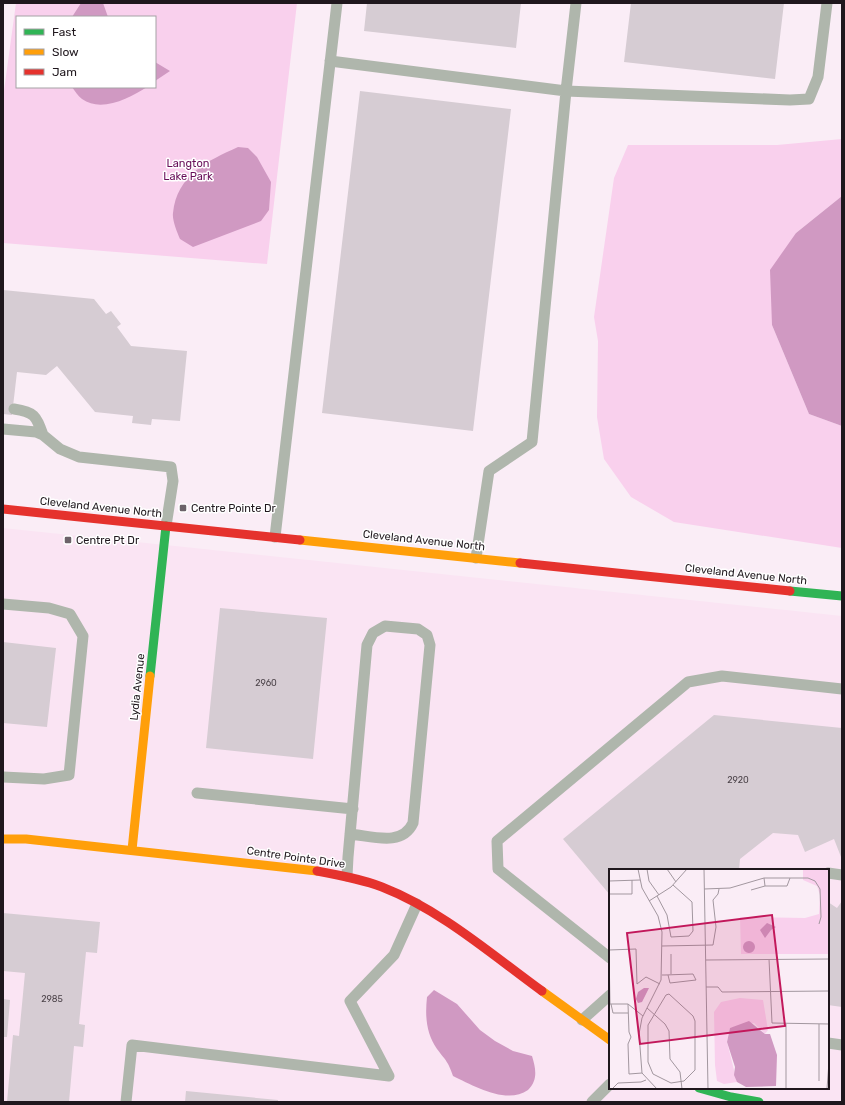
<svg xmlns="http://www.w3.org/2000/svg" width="845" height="1105" viewBox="0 0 845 1105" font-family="Rubik,sans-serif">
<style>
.built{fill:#fae4f3;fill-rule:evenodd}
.green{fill:#f9d0ed;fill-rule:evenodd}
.water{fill:#d099c2}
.building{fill:#d6ccd3}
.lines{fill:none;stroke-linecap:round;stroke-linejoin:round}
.lane{stroke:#afb6ac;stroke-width:11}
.fast{stroke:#30b455;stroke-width:9}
.slow{stroke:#ff9f0a;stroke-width:9}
.jam{stroke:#e5322d;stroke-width:9}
.poi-dot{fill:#6c6269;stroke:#fff;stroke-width:1.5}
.labels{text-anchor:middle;stroke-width:3;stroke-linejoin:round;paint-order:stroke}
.number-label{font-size:9px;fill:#4d444a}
.park-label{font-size:11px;fill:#670d58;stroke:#fff}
.street-label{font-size:11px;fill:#1f171d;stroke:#fff}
.poi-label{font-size:11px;fill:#1f171d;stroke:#fff;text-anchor:start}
.inset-road{fill:none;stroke:#a2979f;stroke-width:1}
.view{fill:#c2185b;fill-opacity:0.15;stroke:#c2185b;stroke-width:2}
.inset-edge{fill:none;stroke:#1f171d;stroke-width:2}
</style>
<rect width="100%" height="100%" fill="#faedf6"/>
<path class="built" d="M3 528 842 616V1102H3ZM610 870H828V1088H610Z"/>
<path class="green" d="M16 3H297L267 264 3 243V98ZM17 17H155V87H17Z
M842 139V196L796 233 772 325 809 414 842 426V548L674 522 631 497 604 459 597 417 598 341 594 317 614 178 628 145H777Z"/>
<path class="water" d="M81 3H103L108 17H72Z
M155 62 170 71 155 81Z
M72 87H147C130 98 101 113 82 99 78 96 75 91 72 87Z
M238 147 248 148 257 157 271 182 269 210 261 221 193 247 180 239C177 232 172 220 173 213 177 175 207 161 238 147Z
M842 196V426L809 414 772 325 770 270 796 233Z
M434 990 457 1004 480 1030 495 1041 513 1051 532 1056C536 1069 538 1080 528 1090 507 1105 474 1086 453 1076 448 1061 446 1061 437 1049 426 1033 425 1016 427 997Z"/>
<path class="building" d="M367 3H521L516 48 364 31Z
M631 3H784L775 79 624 62Z
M360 91 511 109 473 431 322 413Z
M3 290 94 299 106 314 111 311 121 324 117 327 131 346 187 351 180 421 152 419 151 425 132 423 133 416 95 412 57 366 46 375 17 372 12 415 3 414Z
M220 608 327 618 313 759 206 748Z
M3 642 56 648 47 727 3 723Z
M714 715 842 728V856L841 857 834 839 805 852 798 835 773 833 740 859 739 870H610V895L563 839Z
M842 901V1007L828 1005V902L837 908Z
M3 913 100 922 97 953 86 952 79 1024 85 1025 83 1047 74 1046 69 1102H7L13 1035 19 1036 25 973 3 971Z
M3 999 10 1000 7 1037H3Z
M186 1091 278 1100V1102H185Z"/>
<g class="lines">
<path class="lane" d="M330 61 566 91 790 100 809 99 818 77 827 3
M14 409C35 412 36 416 43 435
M3 429 36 432 43 435 60 449 79 457 171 467 173 481 166 526
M275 537 337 3
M476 558 489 471 532 442 566 91 576 3
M3 604 49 608 70 614 83 636 69 775 44 779 3 777
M197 793 353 809
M828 873 842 875
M347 876 348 857 367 645 373 633 385 626 418 629 427 635 430 645 413 823C402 847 372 836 350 834
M610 958 498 869 497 841 688 682 722 676 842 689
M582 1020 610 995
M828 1043 842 1045
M126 1102 132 1045 389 1076 350 1001 394 955 417 904
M592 1102 610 1084"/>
<path class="fast" d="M790 591 842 596
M150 676 166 526
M699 1088 731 1097 759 1102"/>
<path class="slow" d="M300 540 520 563
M3 839H26L317 871
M132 850 150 676
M542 991 610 1040"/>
<path class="jam" d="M3 509 300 540
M520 563 790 591
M317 871C339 875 361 879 382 887 441 910 491 954 542 991"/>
</g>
<g class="poi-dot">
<rect x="179" y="504" width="8" height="8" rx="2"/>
<rect x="64" y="536" width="8" height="8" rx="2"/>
</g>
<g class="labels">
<g class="number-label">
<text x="266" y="686">2960</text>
<text x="738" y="783">2920</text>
<text x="52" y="1002">2985</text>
</g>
<g class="park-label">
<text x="188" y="167">Langton<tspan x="188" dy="13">Lake Park</tspan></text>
</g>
<g class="street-label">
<text transform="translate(101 507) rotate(6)" y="4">Cleveland Avenue North</text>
<text transform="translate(424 540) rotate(6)" y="4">Cleveland Avenue North</text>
<text transform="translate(746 574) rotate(6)" y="4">Cleveland Avenue North</text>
<text transform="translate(137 687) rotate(-84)" y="4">Lydia Avenue</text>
<text transform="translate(296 857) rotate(8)" y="4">Centre Pointe Drive</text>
</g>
<g class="poi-label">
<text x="191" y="512">Centre Pointe Dr</text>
<text x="76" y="544">Centre Pt Dr</text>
</g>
</g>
<g transform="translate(609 869)">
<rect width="220" height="220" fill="#faedf6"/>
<path d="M194 0H220V85H132L131 48 196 49 210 45 211 26 208 17 194 11ZM131 129 154 131 159 161 156 165 145 154 121 159 118 173 128 213 115 215 108 212 106 196 105 143 112 133Z" fill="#f9d0ed"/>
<path d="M158 54 167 58 162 61 156 69 151 61ZM134 78a6 6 0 1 1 12 0a6 6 0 1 1-12 0ZM35 119H40L33 133 29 134 27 130 29 123ZM140 152 156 165H161L168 186 167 217 137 218 128 213 125 206 126 198 118 173 121 159Z" fill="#d099c2"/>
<path class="inset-road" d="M29 0 33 19 49 47 53 63 52 111 33 149 30 165 33 204 48 220M38 0 40 12 50 26M58 0 67 13M95 0 99 220M155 9 156 17H178L181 9M0 12 31 11M0 20V25H23V11M95 20 121 19 155 9H199L206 12 211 20 212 48 210 55M142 21 156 17M48 27 58 46 62 68 80 67 84 62 83 33 64 16M40 32 62 18 78 0M53 77 104 76 107 58 104 31 109 25 110 20M0 81 27 80 28 115 37 108 51 115M0 82 1 135H19M62 85V105M160 90 163 154 220 155M97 91 220 90M53 106H56L84 105 87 111 61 114 59 106M97 118H109L113 123 220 122M60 125 84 147 86 152V201L75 212 62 214 44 205 39 193V156L57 126ZM2 135 4 144H19M38 139 56 155 60 162 61 190 71 203 73 220M177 155V220M210 155V212M33 204 20 205 19 175 22 168 20 163 19 135 34 147M3 220 9 214 32 213 37 211M218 220 220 193"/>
<path class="view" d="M163 46 176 157 31 175 18 64Z"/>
<rect width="220" height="220" class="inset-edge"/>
</g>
<rect width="845" height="1105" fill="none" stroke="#1f171d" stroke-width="8"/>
<rect x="16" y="16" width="140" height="72" fill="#ffffff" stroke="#a5a2a5"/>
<rect x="24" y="29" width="20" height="6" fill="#30b455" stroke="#a5a2a5"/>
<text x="52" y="36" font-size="12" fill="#1f171d">Fast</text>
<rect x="24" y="49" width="20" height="6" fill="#ff9f0a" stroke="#a5a2a5"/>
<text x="52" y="56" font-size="12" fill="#1f171d">Slow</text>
<rect x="24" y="69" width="20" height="6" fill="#e5322d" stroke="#a5a2a5"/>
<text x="52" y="76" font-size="12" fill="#1f171d">Jam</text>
</svg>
